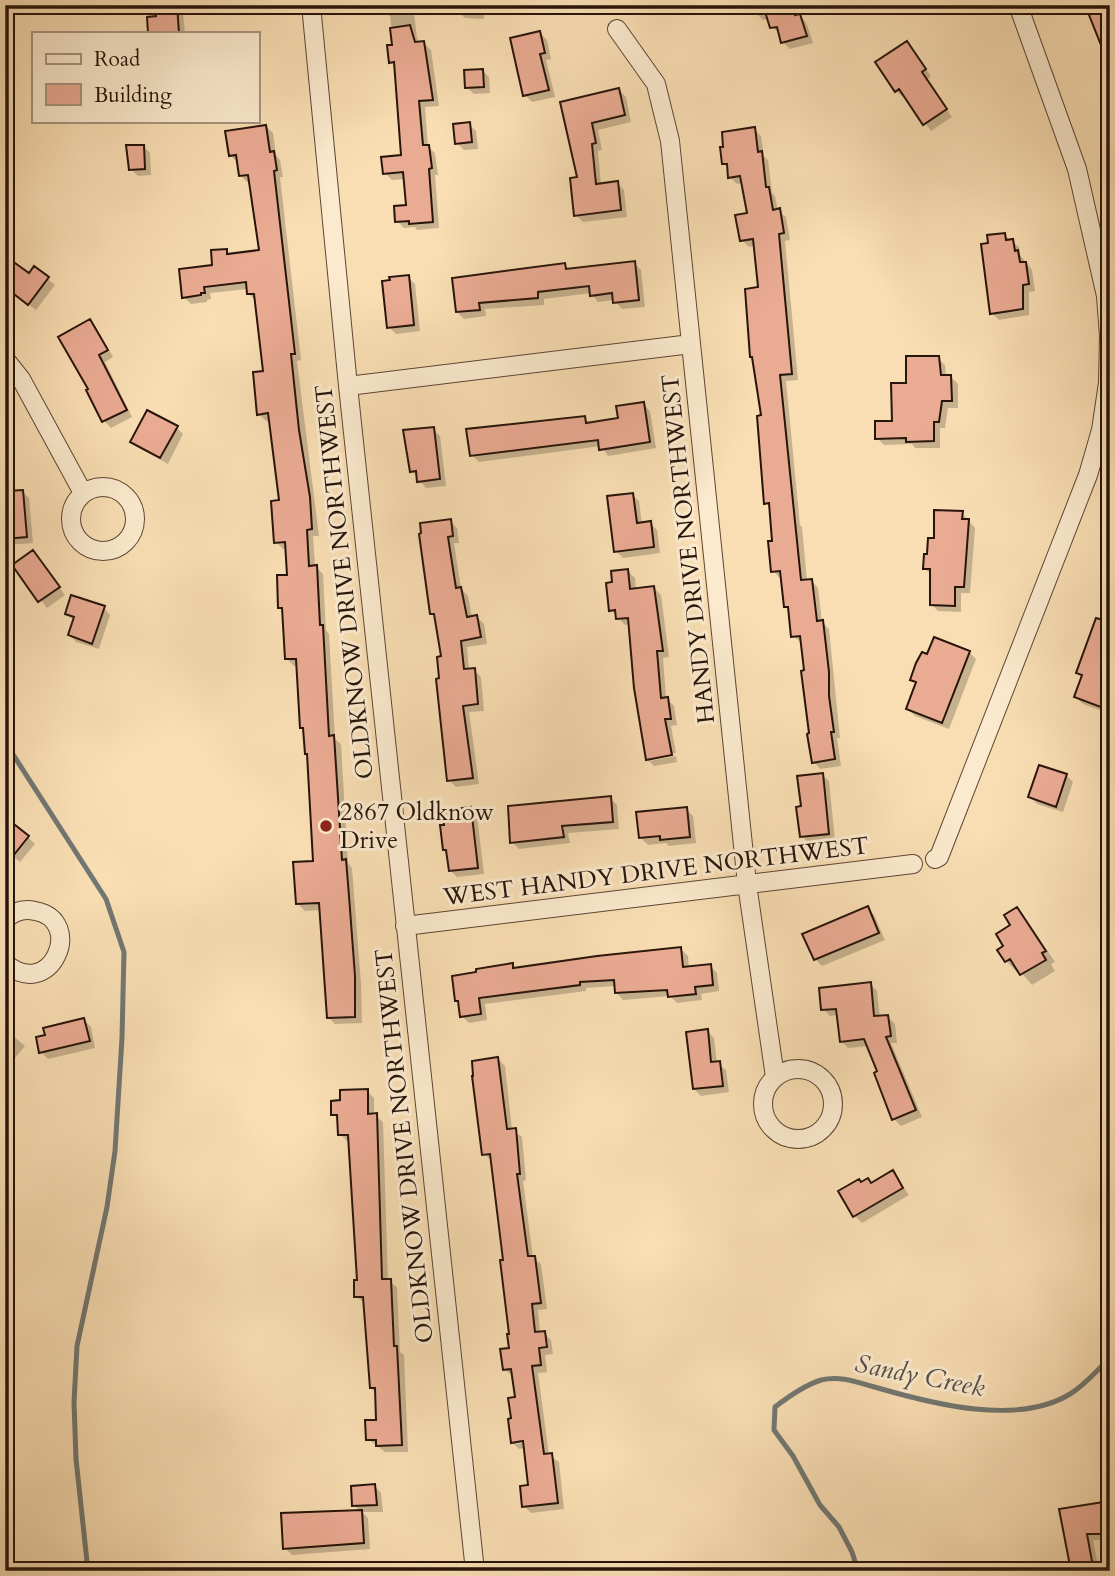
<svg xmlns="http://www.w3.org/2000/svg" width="1115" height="1576" viewBox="0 0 1115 1576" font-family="Cardo,serif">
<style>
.shadow{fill:#0003;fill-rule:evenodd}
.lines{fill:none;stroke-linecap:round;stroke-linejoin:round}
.stream{stroke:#727772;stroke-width:5}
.building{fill:#eaab93;stroke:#27140a;stroke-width:2}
.minor-casing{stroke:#5c4634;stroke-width:20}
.minor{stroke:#fbeace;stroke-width:18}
.poi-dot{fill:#8f2418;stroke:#fbeace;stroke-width:2.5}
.labels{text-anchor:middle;stroke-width:6;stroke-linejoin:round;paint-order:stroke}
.street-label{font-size:24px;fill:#27140a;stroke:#fbeace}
.poi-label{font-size:24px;fill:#27140a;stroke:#fbeace;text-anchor:start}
.water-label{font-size:26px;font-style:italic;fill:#534e47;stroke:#fbeace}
</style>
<rect width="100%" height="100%" fill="#f9deb3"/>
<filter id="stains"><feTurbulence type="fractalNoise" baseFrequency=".00286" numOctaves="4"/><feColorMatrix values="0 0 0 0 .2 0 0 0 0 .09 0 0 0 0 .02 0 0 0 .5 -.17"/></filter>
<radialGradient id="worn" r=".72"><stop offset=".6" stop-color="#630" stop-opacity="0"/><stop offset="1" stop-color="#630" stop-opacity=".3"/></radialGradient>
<path class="shadow" d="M381 5H413L417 38 420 43H424L431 50 439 106 425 107 428 147 435 153 438 175H435L439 228 417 230 415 227 404 228 397 221 408 206 406 179 392 180 385 173 403 156 396 67 391 62 394 46 390 16 381 10Z
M458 5H484V19L465 18 458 12Z
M527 5H551L544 15Z
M754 5H798L795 17 799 16 806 22 813 43 790 49 783 42 780 33 771 27 769 19 763 20 756 13Z
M176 7 183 14 185 33H150L149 18H157Z
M540 33 547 40 551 59 546 60 555 97 532 102 525 95Z
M907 43 931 76 927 80 952 117 931 131 906 96 903 97 896 91Z
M482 70 489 77 490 93 474 94 467 87Z
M619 90 626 97 631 122 598 130 602 150 598 151 601 185 617 183 624 190 627 217 583 222 576 215 579 179 562 104Z
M469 124 476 131 478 149 464 150 457 143Z
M266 126 273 133 276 155 280 160 283 177H280L301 360 297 361 319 536H313L315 566 323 574 326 630 329 634 335 739 341 744 348 863 352 868 361 984 362 1023 335 1024 328 1017 321 910 305 911 298 904 315 863 311 789 305 731 302 727 299 665 294 666 287 659 284 611 280 607 289 577 287 549H283L276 542 281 502 270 420 266 421 259 414 265 373 256 301 249 294 248 289 210 293 211 299 207 300V302L191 304 184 297 226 250 231 255 261 252 251 181 247 182 240 175 237 162 230 155Z
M754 129 761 136 764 156 768 160 772 193 775 196 778 211 786 217 790 240 785 241 798 380 786 381 800 525 802 527 807 581H812L818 588 822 622 829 629 840 738H837L841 766 820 769 814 762 802 643 793 636 790 610 786 606 783 578H780L773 571 774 542 772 509 766 503 763 417 754 359 751 356 760 289 755 246 749 247 742 240 750 214 744 183 737 184 730 177 729 168 724 163Z
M143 146 150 153 151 175 138 176 131 169Z
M1004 235 1019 247 1020 255 1032 270 1035 291 1029 292V315L999 320 992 313 990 244Z
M634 263 641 270 645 307 622 309 614 300 598 302 591 293 544 299V305L485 309 486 316 464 319 457 312 565 265 570 270Z
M35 268 55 285 36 310 9 290 29 275Z
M408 277 415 284 420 331 396 334 389 327Z
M90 321 96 328 113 357 105 362 132 417 111 428 104 421 88 391Z
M938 358 945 365 946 377H951L958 384V408H948L945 428H940V448H915L912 444 884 445 877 438 893 422 908 384Z
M643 404 650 411 656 448 608 456 601 446 479 462 472 455 584 418 590 424 620 419Z
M176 427 183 434 168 464 139 448 132 442Z
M433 429 440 436 446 486 426 488 412 471Z
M23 492 29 498 33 543 7 545 5 493Z
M632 495 639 501 642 524 650 523 657 530 660 553 623 558 616 551Z
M962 513 975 528 970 593H961V612L938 611 931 604 932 575 925 569 935 540Z
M450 521 457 528 459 543H454L461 589 468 596 472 618 477 617 484 624 487 644 467 647 469 671 474 670 481 677 484 711 469 712 479 784 456 787 449 780 441 680 443 658 437 618 432 614Z
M33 552 65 595 47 608 15 565Z
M628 571 635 578 636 590 654 588 661 595 669 657 663 658 666 698 674 706 677 725 671 726 676 753 650 757V761L676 756 677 762 654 766 647 759 630 624 625 625 611 610 614 583Z
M1107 605 1110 606V714L1083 704 1076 697 1083 678 1078 673Z
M104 608 110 615 99 649 76 642 70 635 74 621 67 613Z
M969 652 976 659 949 729 915 716 908 709 917 685 912 679 928 656Z
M822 775 829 781 835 840 809 843 802 836 803 808Z
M1066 775 1073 782 1063 812 1037 804 1030 797Z
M610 798 617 805 619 829 568 833 570 843 519 849 512 842Z
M470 809 477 816 484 874 457 877 450 870 448 853 445 850Z
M686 809 693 816 696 843 669 846 666 843 648 845 641 838Z
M28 837 35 844 20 862 10 854Z
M867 908 874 915 885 940 822 966 815 959Z
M1016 909 1027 920 1055 962 1051 964 1055 971 1032 985 1019 970 1017 972 1006 961V946Z
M681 949 688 956 689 968 710 966 717 973 719 991 701 994 702 1000 677 1003 670 996 623 1000 617 993 616 986 586 988V991L485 1004 487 1020 469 1023 462 1016 454 978 512 965 516 969Z
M870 984 877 991 880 1018 888 1017 895 1024 897 1043H891L922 1117 901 1126 894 1119 880 1072 869 1046 848 1048 841 1041 839 1015 830 1016 823 1009Z
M84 1020 91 1027 95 1048 48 1059 41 1052 47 1036Z
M5 1029 25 1046 14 1059 7 1053 5 1056Z
M707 1031 714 1038 717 1063 726 1070 729 1092 701 1096 694 1089Z
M498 1059 505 1066 512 1130 522 1137 526 1180 523 1181 533 1258 541 1264 547 1309 538 1310 540 1333H544L551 1340 553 1354 545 1355 547 1372 538 1373 549 1455 559 1462 564 1509 531 1513 524 1506 530 1486 526 1448 519 1449 512 1442 513 1420 516 1399 513 1376 504 1369 511 1349V1336L492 1161 484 1154ZM532 1438V1442L516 1444V1441Z
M367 1091 374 1098V1115L383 1122 388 1281 397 1287 400 1352 404 1355 408 1452H385L368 1439 378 1422 376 1393 371 1388 366 1303 356 1297 359 1282 350 1141H347L340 1134 339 1120 333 1114 341 1102Z
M892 1172 909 1195 862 1223 855 1216 861 1184H872Z
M375 1486 381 1493 383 1512H362L368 1518 370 1549 292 1555 285 1548 360 1511 354 1505Z
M1110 1503V1540H1093L1099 1571H1073L1061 1511Z
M782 1561 786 1564 806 1563 813 1571H729V1568L764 1565 763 1562Z
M378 1562 385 1571H355L354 1564Z
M651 1567 654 1571H623Z"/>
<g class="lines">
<path class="stream" d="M5 742 106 899 124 952 122 1038 115 1151 107 1207 77 1346 74 1402 76 1459 88 1571
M858 1571 852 1552 839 1527 820 1505 793 1456 774 1430 775 1407C788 1397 805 1385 821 1380 841 1375 859 1383 878 1388 933 1404 1018 1426 1070 1394 1085 1385 1097 1370 1110 1358"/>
</g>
<path class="building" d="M177 5 179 33H148L147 17 156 16 155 7Z
M763 5H793L795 15 800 14 807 36 781 43 777 27 770 28Z
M1085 5H1110V65H1109Z
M410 25 415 42 424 41 433 100 419 101 423 145H429L432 168 429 169 433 222 409 224V221L395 222 394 206 406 205 403 172 383 174 381 157 401 155 394 62 389 63 387 45H392L390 28Z
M540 31 545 53 540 54 549 90 523 96 510 38Z
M907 41 926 69 922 72 947 109 923 125 899 89 895 92 875 62Z
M483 69 484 87 465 88 464 70Z
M619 88 625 115 592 123 596 143 592 144 596 184 618 181 621 210 574 216 570 178 577 177 560 102Z
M470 122 472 142 455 144 453 124Z
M266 125 270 152 274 151 277 170 274 171 295 354H291L299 430 310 497 312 529 307 530 309 566 317 565 320 625H323L329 736 334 735 342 860 346 859 349 896 355 976V1017L327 1018 319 903 296 904 293 862 313 861 307 754H305L303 728H300L296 659H285L282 608H278L277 575H287L285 542 274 543 271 501 279 500 268 413 257 415 253 372 263 371 254 294H247L246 282 204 287 205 293H201V295L182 298 179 269 212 265 211 250 227 249V254L259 250 248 175 239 176 236 155 229 156 225 131Z
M755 127 758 152 762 151 766 187H769L773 210 780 208 784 233 779 234 792 374 780 375 801 580 812 579 817 621 823 620 829 672V696L834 732H831L835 759 812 763 807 734 809 733 801 671 804 670 800 636 791 637 788 607H784L780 571 771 572 768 541H772L769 503 764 504 757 416 761 415 752 357H750L745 289 758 287 753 239 740 241 735 215 747 213 740 176 728 178 727 164H722L720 147H723L722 132Z
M126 145H144L145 169 129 170Z
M1005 233 1006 240 1013 239 1015 251 1018 250 1020 262H1026L1029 284 1023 285V309L990 314 981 244 988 243 987 235Z
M635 261 639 300 613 303 612 293 590 296 589 286 538 292V298L479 303 480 310 456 312 452 278 565 263 566 269Z
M15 263 29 273 34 266 49 277 28 305 5 287V276Z
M409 275 414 325 387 328 382 281 390 280 389 277Z
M90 319 108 350 99 355 127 410 102 422 86 390 88 389 58 337Z
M906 356H939L941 375H951L952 401H942L939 422H934V441L906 442V438L875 439V421H892L891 383H906Z
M644 402 650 442 599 450 598 440 470 456 466 429 585 416 586 423 618 418 616 406Z
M147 410 178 426 160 458 130 442Z
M434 427 440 479 417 482 416 471 410 472 403 430Z
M23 490 27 537 5 539V491Z
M633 493 637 523 651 521 654 547 614 552 607 496Z
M934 510 963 511 962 519H969L964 587H955V606L930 605V569H923L924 554H927L928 538H934Z
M451 519 453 536 448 537 456 588 461 587 467 617 477 615 481 637 461 641 464 669 475 668 478 704 463 706 473 778 447 781 436 679 439 678 437 657 441 656 434 614H430L419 534 421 533 420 523Z
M33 550 60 587 38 602 12 565Z
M628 569 630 589 654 586 663 651H657L661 698 668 697 671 719H665L672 755 646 760 634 688 628 618 616 619 615 610 609 611 606 583 612 582 611 571Z
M71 595 105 606 92 644 68 635 74 617 65 614Z
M1096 618 1110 622V699L1106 709 1074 697 1082 675 1076 673Z
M934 637 970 651 942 723 906 709 916 682 910 680 916 663 922 652 927 654Z
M1039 765 1067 774 1056 807 1028 797Z
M823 773 829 834 800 837 796 807 801 806 797 776Z
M611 796 613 822 562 826 564 837 510 843 508 806Z
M471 807 478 868 449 871 446 850H443L440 825H444L442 811Z
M687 807 690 837 660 840V836L639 838 636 812Z
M5 817 29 836 5 866Z
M868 906 879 933 814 960 802 934Z
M1017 907 1046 951 1042 953 1046 960 1020 975 1010 959 1005 962 997 950 1003 946 996 934 1010 925 1004 915Z
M681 947 683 967 711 964 713 985 695 987 696 994 668 997 667 990 615 993 614 980 580 982V985L479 998 481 1014 460 1017 458 1001H455L452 976 476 972V969L513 963V968L597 956Z
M871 982 874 1016 888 1015 891 1036 886 1037 916 1110 892 1120 874 1073 877 1071 864 1039 840 1042 836 1009 821 1010 819 988Z
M84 1018 90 1041 39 1053 36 1037 45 1035 43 1028Z
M708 1029 711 1062 720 1061 723 1086 693 1089 686 1032Z
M498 1057 507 1129 516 1128 520 1174H517L528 1256H535L541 1303 532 1304 535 1332 545 1331 547 1347 539 1348 541 1365 532 1366 544 1454 552 1453 558 1503 522 1507 520 1486 528 1485 523 1441 511 1443 508 1419 511 1418 508 1398 515 1397 511 1369 503 1370 500 1349 509 1348 507 1334H509L500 1260H503L490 1154 482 1155 472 1076H473L472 1061Z
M368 1089V1114L377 1113 382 1279H391L394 1346H397L402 1445 376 1446V1440H366L365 1420H376L375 1388H370L363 1297H354V1280H357L348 1135H338L337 1115H331V1101L340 1100V1090Z
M893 1170 903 1188 853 1217 838 1191 859 1179 861 1182 868 1178 871 1183Z
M375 1484 377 1505 352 1506 351 1486Z
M1110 1501V1534H1087L1093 1567 1071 1571 1059 1509Z
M362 1510 364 1543 283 1549 281 1513Z"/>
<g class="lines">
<defs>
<path id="minor" d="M311 5 348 386 475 1571
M617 29 656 84 670 141 747 884 775 1077
M5 359 21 379 83 493
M348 386 691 344
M71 519a32 32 0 1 1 64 0a32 32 0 1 1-64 0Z
M935 859 939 857 1088 475 1101 430 1108 383 1109 336 1106 296 1077 169 1018 5
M5 920C13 912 23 908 35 911 86 920 51 1003 5 963
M405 926 913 864
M763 1104a35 35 0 1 1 70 0a35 35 0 1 1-70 0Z"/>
</defs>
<use href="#minor" class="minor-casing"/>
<use href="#minor" class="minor"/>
</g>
<circle class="poi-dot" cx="326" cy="826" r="7"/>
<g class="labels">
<g class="street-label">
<text transform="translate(688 549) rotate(-96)" y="8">HANDY DRIVE NORTHWEST</text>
<text transform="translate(344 582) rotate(-96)" y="8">OLDKNOW DRIVE NORTHWEST</text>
<text transform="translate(656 871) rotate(-7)" y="8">WEST HANDY DRIVE NORTHWEST</text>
<text transform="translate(404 1146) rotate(-96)" y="8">OLDKNOW DRIVE NORTHWEST</text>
</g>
<g class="poi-label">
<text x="340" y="820">2867 Oldknow<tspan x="340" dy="28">Drive</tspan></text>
</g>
<g class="water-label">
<text transform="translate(920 1375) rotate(11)" y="9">Sandy Creek</text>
</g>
</g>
<rect width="1115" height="1576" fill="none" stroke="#f9deb3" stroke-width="28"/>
<rect x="7" y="7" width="1101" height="1562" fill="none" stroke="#27140a" stroke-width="3.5"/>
<rect x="14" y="14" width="1087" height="1548" fill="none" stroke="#27140a" stroke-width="2"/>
<rect x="32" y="32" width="228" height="91" fill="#fbeace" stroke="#a69480" stroke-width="2"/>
<rect x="46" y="54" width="35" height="10" fill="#fbeace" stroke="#a69480" stroke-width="2"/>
<text x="94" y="66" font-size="21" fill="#27140a">Road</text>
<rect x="46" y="84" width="35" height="21" fill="#eaab93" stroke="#a69480" stroke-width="2"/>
<text x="94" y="102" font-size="21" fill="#27140a">Building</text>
<rect width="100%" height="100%" filter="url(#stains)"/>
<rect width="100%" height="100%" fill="url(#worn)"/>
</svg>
